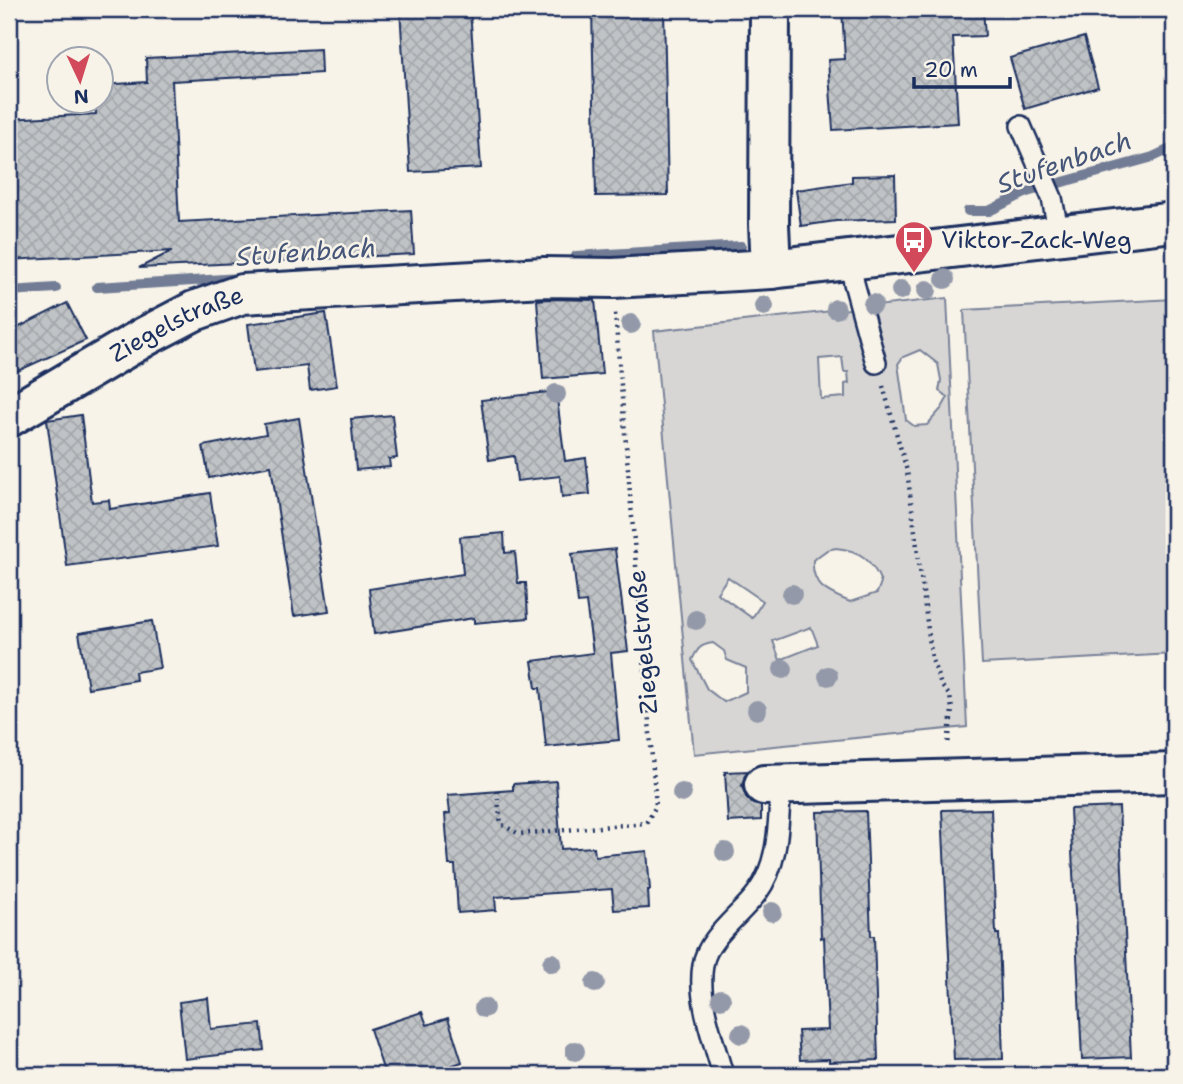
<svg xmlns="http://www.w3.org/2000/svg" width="1183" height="1084" viewBox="0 0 1183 1084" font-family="'Shantell Sans',sans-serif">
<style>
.green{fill:#d7d6d4;stroke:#798299;stroke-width:2;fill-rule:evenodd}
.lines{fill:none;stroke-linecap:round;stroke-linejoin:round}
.stream{stroke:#727c95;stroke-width:10}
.building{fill:url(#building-cross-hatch);stroke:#1b2f5e;stroke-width:2}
.lane-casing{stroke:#1b2f5e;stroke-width:24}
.street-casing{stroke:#1b2f5e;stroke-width:44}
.path{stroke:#1b2f5e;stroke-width:4.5;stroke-dasharray:2 5;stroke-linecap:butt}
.lane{stroke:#f7f3e8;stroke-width:19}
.street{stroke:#f7f3e8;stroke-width:38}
.tree{fill:#9399a9}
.labels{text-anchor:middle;stroke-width:5;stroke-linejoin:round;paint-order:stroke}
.poi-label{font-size:24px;fill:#1b2f5e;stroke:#f7f3e8;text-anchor:start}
.street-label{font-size:24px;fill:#1b2f5e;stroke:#f7f3e8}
.water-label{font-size:26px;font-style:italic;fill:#465679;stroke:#f7f3e8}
</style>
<defs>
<pattern id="building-cross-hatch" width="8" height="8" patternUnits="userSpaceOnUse" patternTransform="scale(1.75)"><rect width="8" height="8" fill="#c0c3c5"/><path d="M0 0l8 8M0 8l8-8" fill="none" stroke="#a4a8ac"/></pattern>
</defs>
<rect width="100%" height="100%" fill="#f7f3e8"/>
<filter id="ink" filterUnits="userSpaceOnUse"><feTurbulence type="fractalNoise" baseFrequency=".0143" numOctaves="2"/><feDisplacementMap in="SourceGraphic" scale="14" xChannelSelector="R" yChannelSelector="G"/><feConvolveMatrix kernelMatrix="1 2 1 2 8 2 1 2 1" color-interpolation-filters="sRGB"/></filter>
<g filter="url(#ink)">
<path class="green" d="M947 298 967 727 694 754 654 331ZM920 350 938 364 941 380 939 391 948 397 942 408 927 425 914 426 906 420 898 364 903 357ZM842 357 844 372H848L849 383 845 384V397L821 399 819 359ZM836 548C860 550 872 560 881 582L877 593 850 602C829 593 811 587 813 560L827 550ZM728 577 763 601 752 618 717 593ZM811 627 818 645 780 660 773 641ZM713 643 724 651 727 660 746 668V692L724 702 707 689 692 660C698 648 700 645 713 643Z
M1174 299V654L982 664 964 310Z"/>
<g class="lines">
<path class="stream" d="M968 211H989L1027 192 1153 157 1174 147
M576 256 741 246
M97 287 240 278
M9 291 56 288"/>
</g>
<path class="building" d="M400 9H470L481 168 410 172Z
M592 9H664L668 195 596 196Z
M842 9H983L985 36 953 37 958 123 833 130 828 60 845 59Z
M1084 37 1098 87 1025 109 1010 58Z
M320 49 321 73 172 81 179 222 411 210 414 254 139 268 172 251 9 260V119L96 114 95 102H102V85L147 82 146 58Z
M895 175 896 219 836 221 801 226 796 190 852 182V176Z
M549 299 595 300 602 374 543 379 537 300Z
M67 303 86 340 9 375V332Z
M326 313 337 386 310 390 307 366 254 372 248 324Z
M556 391 565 461 586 458 590 494 562 497 560 476 517 481 514 456 489 460 481 400Z
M81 415 92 502 109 500 110 509 210 493 218 546 67 566 47 420Z
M392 415 397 458 389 459 390 467 356 470 351 419Z
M299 418 329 611 294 616 271 466 209 478 203 446 266 434 264 424Z
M504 533 505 553 515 552 518 583H526L528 618 474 623V618L374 634 369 589 463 574 460 537Z
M615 549 628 651 611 653 619 740 546 747 540 688H536L532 661 593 653 586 602 578 603 572 554Z
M152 621 160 668 135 672 136 680 88 688 79 633Z
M748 771 745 775 742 786 746 797 753 804 761 806V820L728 822 725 772Z
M556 781 561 849 594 847 595 856 647 851 650 890H648L649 908 614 910 612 889 495 897 496 910 458 913 455 865H449L445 814 450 813 448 795 513 790V784Z
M1119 807 1131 1057 1082 1059 1070 809Z
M991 809 996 934H999L1003 1059 954 1060 942 810Z
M866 811 871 936H874L878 1060 829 1062V1059L800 1060 798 1031 828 1030 824 937 821 938 817 812Z
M208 998 211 1029 261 1024 264 1050 185 1059 179 1002Z
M422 1012 427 1025 448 1018 462 1062 438 1070 440 1075H385L370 1029Z"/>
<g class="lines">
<defs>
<path id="lane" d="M1021 126 1052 198 1059 235
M850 260 854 283 876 363
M723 1075C714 1041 697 1001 703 965 706 939 742 914 757 893 780 862 778 821 781 785"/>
<g id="street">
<path d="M770 9 769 224 771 269"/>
<path id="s1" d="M9 417 146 336 194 311 242 294 544 277 613 278 771 269 1174 222"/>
<path d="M764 785 1174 773"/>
</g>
</defs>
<use href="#lane" class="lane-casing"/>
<use href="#street" class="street-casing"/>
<path class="path" d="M883 386 907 471 932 660 941 685 950 696 952 710 948 745
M497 791 501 824 519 834 646 823 656 806 615 313"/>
<use href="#lane" class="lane"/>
<use href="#street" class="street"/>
</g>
<g class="tree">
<circle cx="945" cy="279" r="10"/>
<circle cx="901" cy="290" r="10"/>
<circle cx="927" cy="290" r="10"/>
<circle cx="873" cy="304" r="10"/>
<circle cx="764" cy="306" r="10"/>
<circle cx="836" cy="309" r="10"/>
<circle cx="631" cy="324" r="10"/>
<circle cx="556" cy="394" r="10"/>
<circle cx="792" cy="594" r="10"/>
<circle cx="696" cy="620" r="10"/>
<circle cx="783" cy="669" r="10"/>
<circle cx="828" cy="676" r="10"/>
<circle cx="757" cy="710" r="10"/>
<circle cx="682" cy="793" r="10"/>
<circle cx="725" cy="852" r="10"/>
<circle cx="772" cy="912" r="10"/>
<circle cx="552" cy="963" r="10"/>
<circle cx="595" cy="983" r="10"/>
<circle cx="721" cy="999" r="10"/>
<circle cx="484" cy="1008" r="10"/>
<circle cx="741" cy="1034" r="10"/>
<circle cx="575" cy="1051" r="10"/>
</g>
</g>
<defs>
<symbol id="bus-pin" viewBox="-11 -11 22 30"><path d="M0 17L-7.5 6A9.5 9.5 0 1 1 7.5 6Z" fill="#d1495b" stroke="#f7f3e8"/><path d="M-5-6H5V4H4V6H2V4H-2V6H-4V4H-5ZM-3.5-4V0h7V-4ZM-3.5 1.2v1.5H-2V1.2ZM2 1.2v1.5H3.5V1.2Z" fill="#fff"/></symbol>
</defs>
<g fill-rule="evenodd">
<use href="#bus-pin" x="892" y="218" width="44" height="60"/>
</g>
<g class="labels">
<g class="poi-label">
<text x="941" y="248">Viktor-Zack-Weg</text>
</g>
<g class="street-label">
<text dy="8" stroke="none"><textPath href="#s1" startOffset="192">Ziegelstraße</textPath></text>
<text transform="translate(643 642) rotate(-95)" y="8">Ziegelstraße</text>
</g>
<g class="water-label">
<text transform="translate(1064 162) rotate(-19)" y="9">Stufenbach</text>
<text transform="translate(306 252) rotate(-4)" y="9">Stufenbach</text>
</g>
</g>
<rect width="1183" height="1084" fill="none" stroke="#f7f3e8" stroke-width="35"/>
<rect x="18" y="18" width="1148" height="1049" fill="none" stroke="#1b2f5e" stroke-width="2.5" filter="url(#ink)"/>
<g transform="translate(80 80) rotate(176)"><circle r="33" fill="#f7f3e8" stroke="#9fa5b1" stroke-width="2"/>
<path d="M0-5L12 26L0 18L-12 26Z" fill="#d1495b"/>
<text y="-10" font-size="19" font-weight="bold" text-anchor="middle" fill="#1b2f5e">N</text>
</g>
<path d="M914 77v10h96v-10" fill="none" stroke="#1b2f5e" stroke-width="3.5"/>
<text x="924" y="77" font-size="21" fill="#1b2f5e" stroke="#f7f3e8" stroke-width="5" paint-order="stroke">20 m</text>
</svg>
